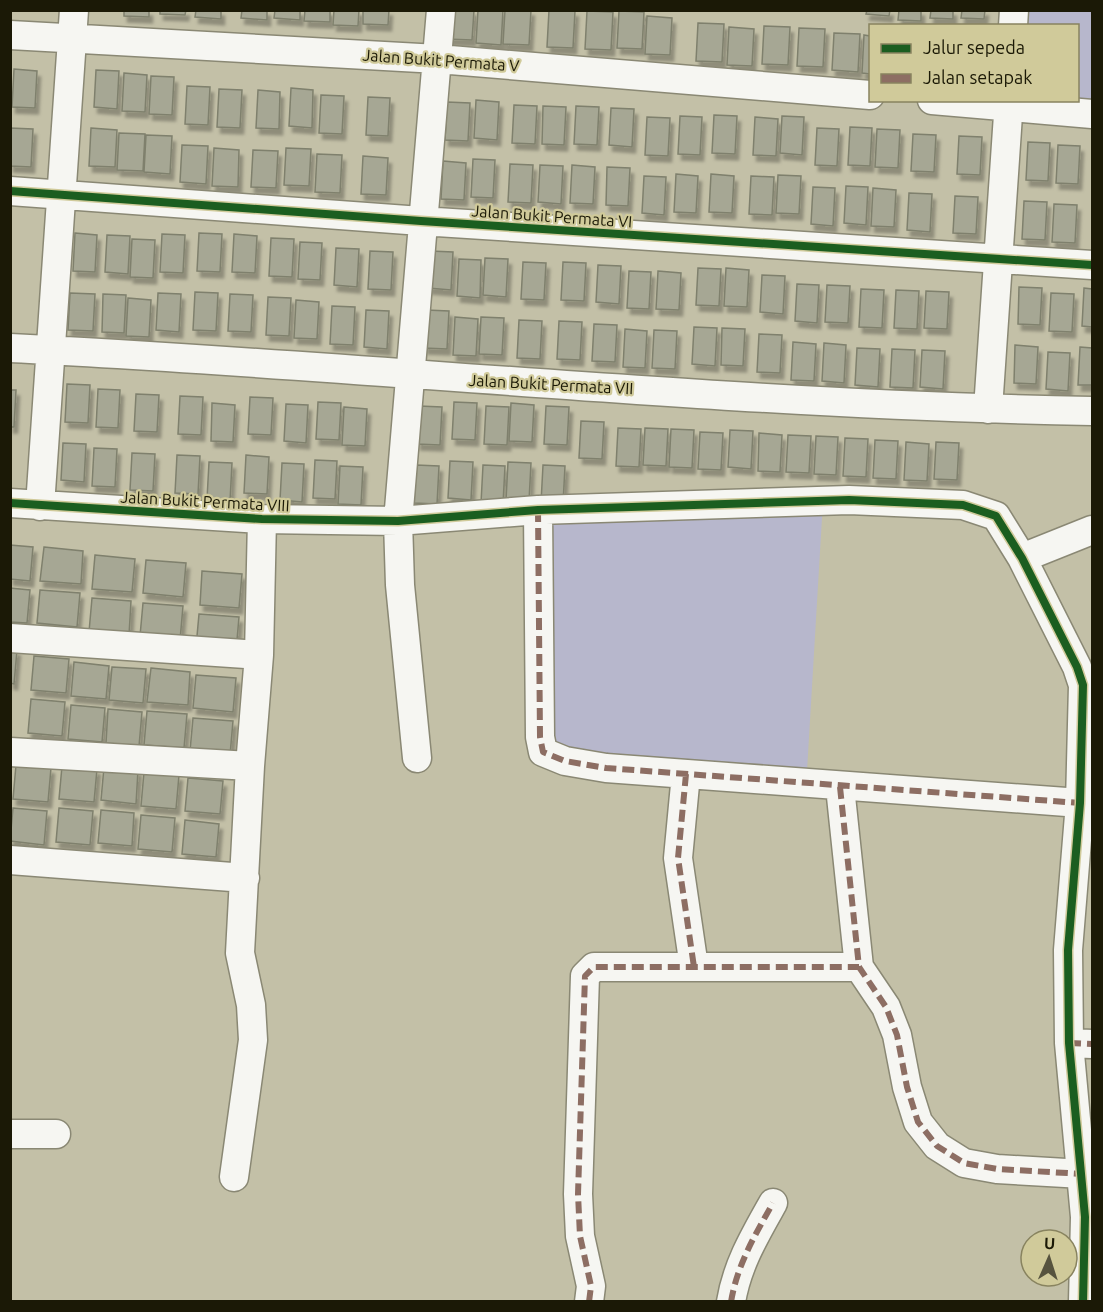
<svg xmlns="http://www.w3.org/2000/svg" width="1103" height="1312" viewBox="0 0 1103 1312" font-family="Ubuntu,sans-serif">
<style>
.green{fill:#b7b7cc}
.building{fill:#a6a794;stroke:#7f806d;stroke-width:1.5;filter:url(#shadow)}
.lines{fill:none;stroke-linecap:round;stroke-linejoin:round}
.minor-casing{stroke:#8a8874;stroke-width:31}
.minor{stroke:#f6f6f2;stroke-width:28}
.quiet{stroke:#8d6e63;stroke-width:6;stroke-dasharray:12 6;stroke-linecap:butt}
.cycleway-casing{stroke:#d0ca9a;stroke-width:11}
.cycleway{stroke:#1b5e20;stroke-width:8}
.labels{text-anchor:middle;stroke-width:4.5;stroke-linejoin:round;paint-order:stroke}
.street-label{font-size:16px;fill:#1b1906;stroke:#d0ca9a}
</style>
<defs>
<filter id="shadow"><feDropShadow dx="3.5" dy="6" stdDeviation="1.5" flood-color="#0004"/></filter>
</defs>
<rect width="100%" height="100%" fill="#c3c0a7"/>
<path class="green" d="M1014 11H1092V114L1078 100V26L1013 25Z
M823 501 807 771 543 760 532 511Z"/>
<path class="building" d="M124 10H149V17L124 16Z
M160 10H186L185 15 160 14Z
M196 10H221V19L195 17Z
M242 10H267V20L241 18Z
M275 10H300V20L274 18Z
M305 10H330V22L304 21Z
M334 10H359L358 26 333 25Z
M363 10H389L388 25 363 24Z
M448 10H474L472 40 446 39Z
M478 10H503L501 45 476 43Z
M505 10H531L529 45 503 44Z
M549 10 575 11 573 48 547 47Z
M867 10H890L889 16 866 14Z
M899 10H921V21L898 20Z
M931 10H953V19L930 18Z
M962 10H985L984 19 961 18Z
M587 11 613 12 611 50 585 49Z
M619 11 644 12 642 49 617 48Z
M647 16 672 18 670 55 645 54Z
M698 23 724 24 722 62 696 61Z
M764 26 790 27 788 65 762 64Z
M729 27 754 29 752 66 727 65Z
M799 28 825 29 823 67 797 66Z
M834 33 860 34 858 72 832 70Z
M864 35 870 36V74L862 73Z
M14 69 37 71 35 108 12 107Z
M96 70 119 71 117 109 94 107Z
M124 73 147 75 145 112 122 111Z
M151 76 174 77 172 115 149 114Z
M187 86 210 87 208 125 185 124Z
M291 88 313 90 312 128 289 126Z
M219 89 242 90 240 128 217 127Z
M258 90 280 92 279 129 256 128Z
M321 95 344 96 342 134 319 133Z
M368 97 390 98 388 136 366 135Z
M476 100 499 102 497 140 474 138Z
M447 102 470 103 468 141 445 140Z
M514 105 537 106 535 144 512 143Z
M543 106 566 107 564 145 542 144Z
M576 106 599 107 597 145 574 144Z
M611 108 634 109 632 147 609 145Z
M714 115 737 116 735 154 712 153Z
M680 116 702 117 700 155 678 154Z
M782 116 804 117 802 155 780 153Z
M647 117 670 118 668 156 645 155Z
M755 117 778 119 776 156 753 155Z
M850 127 872 128 870 166 848 165Z
M10 128 33 129 31 167 10 166Z
M91 128 117 130 115 167 89 166Z
M817 128 839 129 837 166 815 165Z
M877 129 900 130 898 168 875 167Z
M119 133 145 134 143 171 117 170Z
M913 134 936 135 934 172 911 171Z
M146 135 172 136 170 174 144 172Z
M959 136 982 137 980 175 957 174Z
M1028 142 1050 143 1048 181 1026 180Z
M182 145 208 146 206 184 180 182Z
M1058 145 1080 146 1078 184 1056 183Z
M214 148 239 150 238 187 212 186Z
M286 148 311 149 309 186 284 185Z
M253 150 278 151 276 188 251 187Z
M317 154 342 155 340 193 315 192Z
M363 156 388 158 386 195 361 194Z
M473 159 495 160 493 198 471 197Z
M443 161 466 163 464 200 441 199Z
M510 164 533 165 531 203 508 202Z
M540 165 563 166 561 204 538 202Z
M572 165 595 167 593 204 570 203Z
M607 167 630 168 628 206 606 205Z
M676 174 698 176 696 213 674 212Z
M711 174 734 176 732 213 709 212Z
M778 175 801 176 799 214 776 213Z
M644 176 666 177 664 215 642 213Z
M751 176 774 177 772 215 749 214Z
M846 186 868 187 866 225 844 223Z
M813 187 835 188 833 226 811 224Z
M873 188 896 190 894 227 871 226Z
M909 193 932 194 930 232 907 230Z
M955 196 978 197 976 234 953 233Z
M1024 201 1047 202 1045 240 1022 239Z
M1054 204 1077 205 1075 243 1052 242Z
M75 233 97 235 95 272 73 271Z
M199 233 222 234 220 272 197 271Z
M162 234 185 235 183 273 160 272Z
M234 234 257 236 255 273 232 272Z
M107 235 130 236 128 274 105 272Z
M271 238 294 239 292 277 269 276Z
M132 239 155 240 153 278 130 277Z
M300 242 322 243 320 280 298 279Z
M336 248 359 249 357 287 334 285Z
M370 251 393 252 391 290 368 289Z
M430 251 453 252 451 290 428 288Z
M485 258 508 259 506 297 483 295Z
M459 259 481 260 480 298 457 296Z
M523 262 546 263 544 300 521 299Z
M563 262 586 263 584 301 561 300Z
M598 265 621 266 619 304 596 302Z
M698 268 721 269 719 306 696 305Z
M726 268 749 270 747 307 724 306Z
M629 271 651 272 649 309 627 308Z
M658 271 681 273 679 310 656 309Z
M762 275 785 276 783 314 760 312Z
M797 284 819 285 817 323 795 321Z
M827 285 850 286 848 323 825 322Z
M1019 287 1042 288 1040 325 1018 324Z
M1084 288 1092 289V327L1082 326Z
M861 289 884 290 882 328 859 327Z
M896 290 919 291 917 329 894 328Z
M926 291 949 292 947 329 924 328Z
M195 292 218 293 216 331 193 330Z
M70 293 95 294 93 331 68 330Z
M158 293 181 294 179 332 156 330Z
M1051 293 1074 294 1072 332 1049 331Z
M103 294 126 295 124 333 102 332Z
M230 294 253 295 251 332 228 331Z
M268 297 291 298 289 336 266 335Z
M128 298 151 300 149 337 126 336Z
M296 300 319 302 317 339 294 338Z
M332 306 355 307 353 345 330 344Z
M366 310 389 311 387 349 364 347Z
M426 310 449 311 447 349 424 348Z
M455 317 478 319 476 356 453 355Z
M481 317 504 318 502 355 479 354Z
M519 320 542 321 540 359 517 358Z
M559 321 582 322 580 360 557 359Z
M594 324 617 325 615 362 592 361Z
M694 327 717 328 715 366 692 364Z
M722 328 745 329 743 366 721 365Z
M625 329 647 331 645 368 623 367Z
M654 330 677 331 675 369 652 368Z
M759 334 782 335 780 373 757 372Z
M793 342 816 344 814 381 791 380Z
M824 343 846 345 844 383 822 381Z
M1015 345 1038 347 1036 384 1014 383Z
M1080 347 1092 348V385H1078Z
M857 348 880 349 878 387 855 385Z
M892 349 915 350 913 388 890 387Z
M922 350 945 351 943 389 920 387Z
M1048 352 1070 353 1068 391 1046 389Z
M67 384 90 385 88 423 65 422Z
M98 389 120 390 118 428 96 427Z
M10 390H16L14 427H10Z
M136 394 159 395 157 432 134 431Z
M180 396 203 397 201 435 178 434Z
M250 397 273 398 271 435 248 434Z
M318 402 341 403 339 440 316 439Z
M454 402 477 403 475 440 452 439Z
M212 403 235 405 233 442 211 441Z
M511 403 534 405 532 442 509 441Z
M286 404 308 405 306 443 284 441Z
M419 406 442 407 440 445 417 444Z
M486 406 509 407 507 445 484 444Z
M546 406 569 407 567 445 544 444Z
M344 407 367 409 365 446 342 445Z
M581 421 604 422 602 459 579 458Z
M618 428 641 429 639 467 616 466Z
M645 428 668 429 666 466 643 465Z
M671 429 694 430 692 468 669 467Z
M730 430 753 431 751 469 728 467Z
M700 432 723 433 721 470 698 469Z
M759 433 782 435 780 472 758 471Z
M788 435 811 436 809 473 786 472Z
M816 436 838 437 836 475 814 474Z
M845 438 868 439 866 477 843 476Z
M875 440 898 441 896 479 873 478Z
M906 442 929 444 927 481 904 480Z
M936 442 959 443 957 480 934 479Z
M63 443 86 444 84 482 61 480Z
M94 448 117 449 115 487 92 486Z
M132 453 155 454 153 491 130 490Z
M177 455 200 456 198 494 175 493Z
M246 455 269 457 267 494 244 493Z
M315 460 337 461 335 499 313 498Z
M450 461 473 462 471 500 448 498Z
M209 462 232 463 230 501 207 499Z
M508 462 531 463 529 501 506 500Z
M282 463 304 464 302 502 280 500Z
M416 465 439 466 437 504 414 503Z
M483 465 505 466 503 504 481 503Z
M543 465 565 466 563 504 541 503Z
M340 466 363 467 361 505 338 504Z
M10 545 33 547 30 581 10 579Z
M44 547 83 551 81 584 40 581Z
M95 555 135 559 132 592 92 589Z
M146 560 186 563 183 597 143 593Z
M202 571 242 574 239 608 200 605Z
M10 588 30 590 27 623 10 622Z
M40 590 80 593 77 627 37 623Z
M92 598 131 601 129 635 89 632Z
M143 603 183 606 180 640 140 636Z
M199 614 239 617 236 651 196 647Z
M10 649 17 650 14 684 10 683Z
M34 656 69 659 66 693 31 690Z
M74 662 109 666 106 699 71 696Z
M112 667 146 669 143 703 109 700Z
M151 668 190 672 188 705 147 702Z
M196 675 236 678 233 712 193 708Z
M31 699 65 702 62 736 28 733Z
M71 705 105 708 102 742 68 739Z
M108 709 142 712 139 746 106 743Z
M147 711 187 714 184 748 144 745Z
M193 718 233 721 230 755 190 751Z
M16 765 51 768 48 802 13 799Z
M62 766 97 769 94 802 59 799Z
M104 767 138 770 136 804 101 800Z
M144 772 179 775 176 809 141 806Z
M188 778 223 781 220 814 185 811Z
M13 808 47 811 44 845 10 841Z
M59 808 93 811 90 845 56 842Z
M101 810 134 813 132 846 98 843Z
M141 815 175 818 172 852 138 849Z
M185 820 219 824 216 857 182 854Z"/>
<g class="lines">
<defs>
<path id="minor" d="M1013 26 1014 10
M10 35 438 59 870 95
M932 100 1092 114
M10 191 421 221 1092 265
M10 348C371 366 731 405 1092 411
M988 409 1009 100
M10 503 262 519 398 521 538 510 849 500 963 505 996 516 1022 558 1077 667 1083 685 1080 803 1068 950 1069 1043 1085 1217 1083 1302
M40 506 74 10
M538 510 540 737 543 752 565 761 606 768 1080 803
M1022 558 1092 530
M10 638 259 655
M10 752 250 766
M417 758 400 585 398 521 441 10
M686 774 678 858 694 967
M840 787 859 967 886 1007 897 1035 907 1087 918 1122 937 1146 964 1163 997 1169 1083 1174
M10 860 245 878
M1069 1043 1092 1044
M10 1134H56
M234 1177 253 1040 251 1005 240 953 250 766 259 655 262 519
M589 1302 591 1286 580 1236 578 1194 585 976 594 967H859
M731 1302C737 1265 755 1235 773 1203"/>
</defs>
<use href="#minor" class="minor-casing"/>
<use href="#minor" class="minor"/>
<path class="quiet" d="M538 510 540 737 543 752 565 761 606 768 1080 803
M686 774 678 858 694 967
M840 787 859 967 886 1007 897 1035 907 1087 918 1122 937 1146 964 1163 997 1169 1083 1174
M1069 1043 1092 1044
M589 1302 591 1286 580 1236 578 1194 585 976 594 967H859
M731 1302C737 1265 755 1235 773 1203"/>
<defs>
<path id="cycleway" d="M10 191 421 221 1092 265
M10 503 262 519 398 521 538 510 849 500 963 505 996 516 1022 558 1077 667 1083 685 1080 803 1068 950 1069 1043 1085 1217 1083 1302"/>
</defs>
<use href="#cycleway" class="cycleway-casing"/>
<use href="#cycleway" class="cycleway"/>
</g>
<g class="labels">
<g class="street-label">
<text transform="translate(441 60) rotate(4)" y="6">Jalan Bukit Permata V</text>
<text transform="translate(552 216) rotate(4)" y="6">Jalan Bukit Permata VI</text>
<text transform="translate(551 384) rotate(3)" y="6">Jalan Bukit Permata VII</text>
<text transform="translate(205 501) rotate(3)" y="6">Jalan Bukit Permata VIII</text>
</g>
</g>
<rect width="1103" height="1312" fill="none" stroke="#1b1906" stroke-width="24"/>
<rect x="869" y="24" width="210" height="78" fill="#d0ca9a" stroke="#88835f" stroke-width="1.5"/>
<rect x="881" y="44" width="30" height="9" fill="#1b5e20" stroke="#88835f" stroke-width="1.5"/>
<text x="923" y="54" font-size="18" fill="#1b1906">Jalur sepeda</text>
<rect x="881" y="74" width="30" height="9" fill="#8d6e63" stroke="#88835f" stroke-width="1.5"/>
<text x="923" y="84" font-size="18" fill="#1b1906">Jalan setapak</text>
<g transform="translate(1049 1258) rotate(3)"><circle r="28" fill="#d0ca9a" stroke="#88835f" stroke-width="1.5"/>
<path d="M0-4.5L10 22L0 15L-10 22Z" fill="#56533e"/>
<text y="-9" font-size="16" font-weight="bold" text-anchor="middle" fill="#1b1906">U</text>
</g>
</svg>
